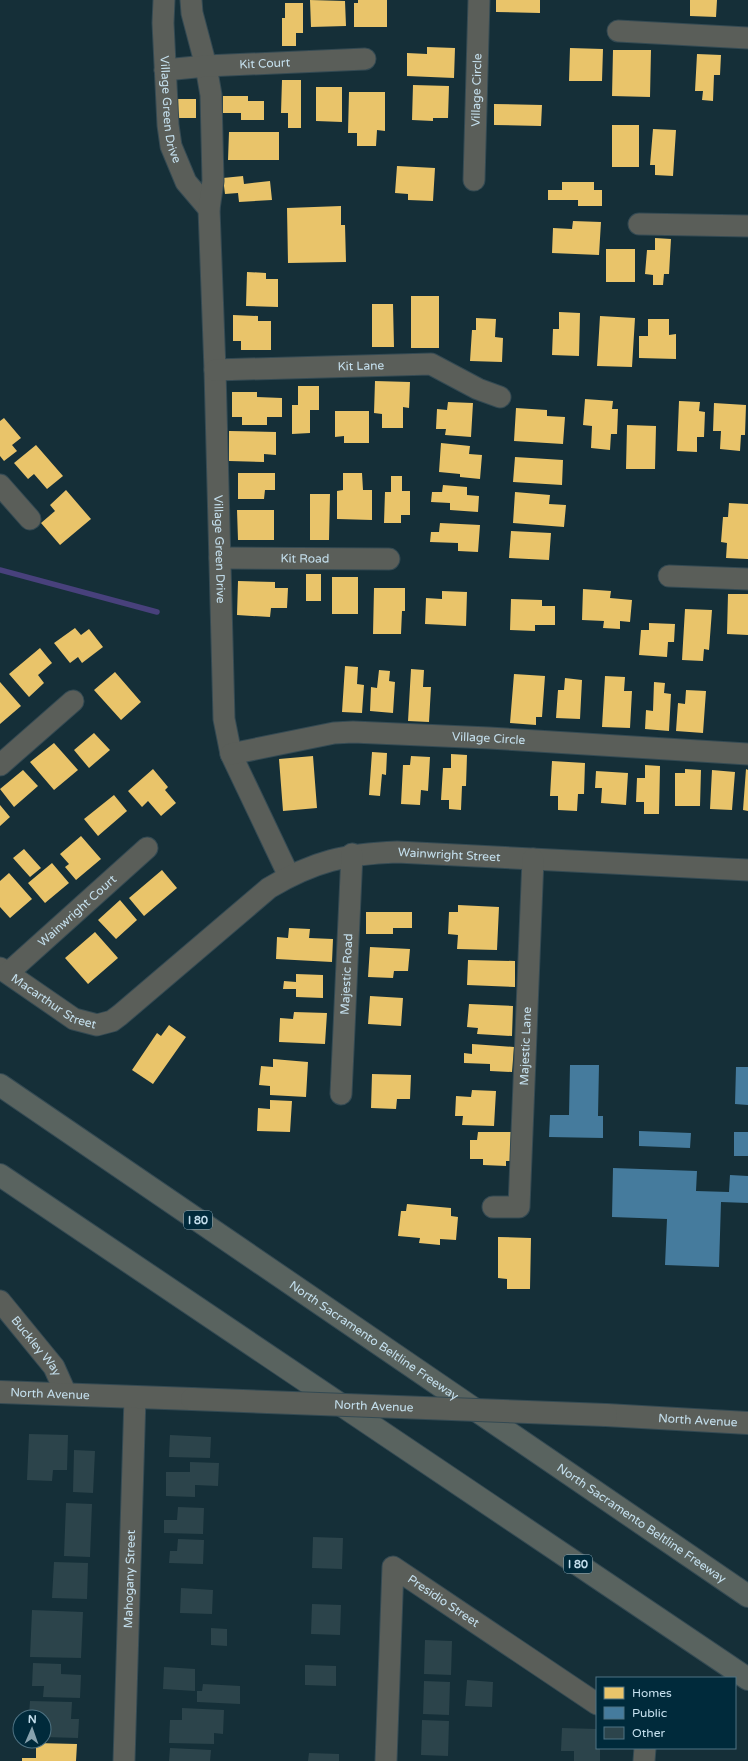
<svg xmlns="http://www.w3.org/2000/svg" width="748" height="1761" viewBox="0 0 748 1761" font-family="'Varela Round',sans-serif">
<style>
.homes{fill:#e9c46a}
.public{fill:#457b9d}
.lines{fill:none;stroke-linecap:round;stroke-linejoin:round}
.stream{stroke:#48417c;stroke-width:5.5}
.building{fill:#2c444b}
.minor-casing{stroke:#344a53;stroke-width:23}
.tertiary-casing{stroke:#344a53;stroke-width:24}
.motorway-casing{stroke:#344a53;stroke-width:24}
.minor{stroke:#5a5e59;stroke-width:21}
.tertiary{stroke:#5a5e59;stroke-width:22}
.motorway{stroke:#59635f;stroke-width:22}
.tertiary-bridge-casing{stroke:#344a53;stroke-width:24;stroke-linecap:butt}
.tertiary-bridge{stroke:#5a5e59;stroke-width:22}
.labels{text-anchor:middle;stroke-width:4;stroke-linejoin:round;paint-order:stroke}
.shield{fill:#002a3b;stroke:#8aa9b8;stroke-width:1}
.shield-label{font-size:11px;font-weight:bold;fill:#c5e0ee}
.street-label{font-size:12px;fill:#c5e0ee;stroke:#002a3b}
</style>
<rect width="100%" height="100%" fill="#152f38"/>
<path class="homes" d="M310 0 345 1 346 26 311 27Z
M358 0H387V27H354V3H358Z
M496 0H540V13L496 12Z
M690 0H717L716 17 690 16Z
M285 3H303V33H296V46H282V18H285Z
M427 47 455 48 454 78 407 76V53L427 54Z
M570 48 603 49 602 81H569Z
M613 50H651L650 97 612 96Z
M697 54 721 55 720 75H714L713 101 702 100 703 91H695Z
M282 80H301V128H288V113H281Z
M413 85 449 86 448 118H433V121L412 120Z
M316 87H342V122L316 121Z
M349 92H385V131L377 130 376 146H357V133H348Z
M223 96H248V101H264V120H241V113H223Z
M175 99H196V118H175Z
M494 104 542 105 541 126 494 125Z
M612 125H639V167H612Z
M653 129 676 130 673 176 655 175V165H650Z
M229 132H279V160H228Z
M397 166 435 168 433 201 408 200V194L395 193Z
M243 176 244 184 270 181 272 200 239 202 238 193 225 194 223 178Z
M562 182H594V190H602V206H578V200H548V190H562Z
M341 206V225H345L346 262 288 263 287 208Z
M573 221 601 222 599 255 552 253 553 228 572 229Z
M655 238 671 239 669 274H664L663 285H653V275L645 274 647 250H655Z
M606 249H635V282H606Z
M247 272 266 273V279H278V307L246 306Z
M411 296H439V348H411Z
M372 304H393L394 347H372Z
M559 312 580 313 579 356 552 355 553 329H559Z
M233 315 258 316V321H271V350H241V341H233Z
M600 316 635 318 632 367 597 366Z
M476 318 496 319 495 337 503 338 502 362 470 361 472 330H476Z
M648 319H669V335L676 334V359L639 358V336H648Z
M375 381 410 382 409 408 403 407V428H382V414L374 413Z
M298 386H319V410H310V433L292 434V405H298Z
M232 392H257V397L282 398V417H267V425H242V417H232Z
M585 399 613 401 612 409H618L617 434H611L610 450 591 448 592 426 583 425Z
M679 401 700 402 699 411 705 412 704 437H697V452L677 451Z
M448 402 473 403 471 437 445 435 446 429H436L437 409 447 410Z
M714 403 746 405 745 435H741L740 451 720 449 721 431H713Z
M516 408 547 410V416L565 417 563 444 514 441Z
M335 411H369V443H344V436L335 437Z
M4 418 21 438 12 445 17 451 4 461 0 456V421Z
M627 425 656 426 655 469H626Z
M229 431 276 432V455L264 454V462L229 461Z
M441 443 470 446 469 454 482 455 480 479 460 477V474L439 472Z
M36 445 63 476 47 489 34 474 28 479 14 463Z
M515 457 563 460 562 485 513 482Z
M238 473H275V490H265L264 499H238Z
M343 473H362L363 490H372V520L337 519V491L343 490Z
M391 476H402V491H410V515H401V523H384L385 492H391Z
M443 485 467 487V495L479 496 478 512 450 510V503L431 502 432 492H442Z
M66 490 91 519 60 545 41 523 55 511 50 505Z
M515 492 550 495 549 504 566 505 564 527 513 523Z
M310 494H330L329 540H310Z
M729 503 748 504V559L726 558 727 543 721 542 723 517H728Z
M237 510H274V540H238Z
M440 523 480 525 478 552 458 551V543L430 542 431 532H439Z
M511 531 551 533 549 560 509 558Z
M306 574H321V601H306Z
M332 577H358V614H332Z
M238 581 275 582V588H288L287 608H271L270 617 237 615Z
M374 588H405V611H402L401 634H373Z
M583 589 611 591 610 598 632 600 630 622 620 621V629L603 628 604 621 582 620Z
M442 591 467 592 466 626 425 624 426 598 442 599Z
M728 594H748V635L727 634Z
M511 599 542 600V606H555V625H535V631L510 630Z
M685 609 712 610 709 650 704 649 703 661 682 660Z
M649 623 675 624 674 642H668L667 657 639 655 641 630H649Z
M75 628 81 635 89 629 103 647 82 663 78 657 70 663 54 643Z
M40 648 52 663 38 675 44 683 29 697 9 674Z
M345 666 358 667 357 684 364 685 362 713 342 712Z
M411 669 424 670 423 687H431L429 722 408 721Z
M379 670 390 671 389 681 395 682 393 713 370 711 371 687 377 688Z
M115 672 141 702 121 720 94 690Z
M514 674 545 676 542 717H536V725L510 723Z
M605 676 625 677 624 691H632L630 728 602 727Z
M565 678 582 680 580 719 556 718 558 690H564Z
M0 682 21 706 0 724Z
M654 682 665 683 664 693 671 694 669 731 645 729 646 710 653 711Z
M686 690 706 691 703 733 676 731 678 703 685 704Z
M94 733 110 750 89 768 74 750Z
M54 743 78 770 54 790 30 762Z
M372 752 387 753 386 775 382 774 380 796 369 795Z
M451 754 467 755 466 786H462L461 810 449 809V800H441L443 768H451Z
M313 756 317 808 283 811 279 759Z
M411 756 430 757 428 791 421 790 420 805 401 804 403 765H410Z
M552 761 585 763 584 794H578L577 811 558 810V796H550Z
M645 765 660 766 659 814H644V802H636L637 778H645Z
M153 769 168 787 165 790 176 803 161 816 148 801 142 807 128 791Z
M685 769 701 770 700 806H675V773H685Z
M746 769 748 770V811L743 810Z
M23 770 38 786 14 807 0 789Z
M712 770 735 772 732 810 710 809Z
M596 771 628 773 626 805 601 803 602 788H595Z
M114 795 127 811 98 836 84 819Z
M0 805 10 817 0 826Z
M81 836 101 859 76 880 65 867 69 864 60 854Z
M24 849 41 868 30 877 13 858Z
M52 863 69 883 45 903 28 883Z
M162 870 177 888 144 916 129 898Z
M9 873 32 899 10 918 0 907V881Z
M120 900 137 920 116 939 98 920Z
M458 905 499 907 497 950 457 949 458 935 448 934 449 912H458Z
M366 912H412V928H393V934H366Z
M289 928 310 929 309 938 333 939 332 962 276 959 277 937 288 938Z
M95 932 118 958 88 984 65 958Z
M370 947 410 949 408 971H394L393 978 368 977Z
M468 960 515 961V987L467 985Z
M296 974 323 975V998L296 997V989H283L284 981 296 982Z
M370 996 403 998 401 1026 368 1024Z
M469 1004 513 1006 512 1036 477 1034 478 1028 467 1027Z
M294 1012 327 1013 325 1044 279 1042 280 1018 293 1019Z
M169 1025 186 1037 153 1084 132 1070 157 1033 161 1036Z
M472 1044 514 1047 512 1072 490 1071V1064L464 1063V1053L472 1054Z
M273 1059 308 1062 306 1097 270 1095V1086L259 1085 261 1066 273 1067Z
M372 1074 411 1075 410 1099H397L396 1109 371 1108Z
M472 1090 496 1091 494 1126 462 1125 463 1116H455L456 1096 471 1097Z
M270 1100 292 1101 290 1132 257 1131 258 1108 270 1109Z
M478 1132H511L510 1161H506V1166L483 1165V1159H470V1140H477Z
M407 1204 451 1208V1216L458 1217 456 1240 440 1239V1245L419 1243 420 1238 398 1236 401 1211H406Z
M498 1237 531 1238 530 1289H507V1279L498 1278Z
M36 1743 77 1744 76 1761H22V1758H36Z"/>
<path class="public" d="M570 1065H599L598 1116H603V1138L549 1137 550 1115H569Z
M736 1067H748V1105L735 1104Z
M639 1131 691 1133 690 1148 639 1146Z
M734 1132H748V1156H734Z
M613 1168 697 1171 696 1191 729 1192 730 1175 748 1176V1203L721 1202 719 1267 665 1265 667 1219 612 1217Z"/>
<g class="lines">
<path class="stream" d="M0 570 157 612"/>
</g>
<path class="building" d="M29 1434 68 1435 67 1470H53L52 1481 27 1480Z
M170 1435 211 1437 210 1458 169 1457Z
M74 1450 95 1451 93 1493 73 1492Z
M190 1462 219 1463 218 1486 195 1485V1497L166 1496V1472H190Z
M66 1503 92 1504 90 1557 64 1556Z
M178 1507 204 1508 203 1534 164 1533V1520H177Z
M313 1537 343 1538 342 1569 312 1568Z
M178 1539 204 1540 203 1564 169 1563 170 1551H177Z
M54 1562 88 1563 87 1599 52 1598Z
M181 1588 213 1590 212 1614 180 1613Z
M312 1604 341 1605 340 1635 311 1634Z
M32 1610 83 1612 81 1658 30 1657Z
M211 1628 227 1629V1646L211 1645Z
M425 1640 452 1641 451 1675 424 1674Z
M33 1663 61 1664V1674L81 1675 80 1698 43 1697 44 1686H32Z
M305 1665 336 1666V1686L305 1685Z
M164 1667 195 1669V1691L163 1689Z
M467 1680 493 1682 492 1707 465 1706Z
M424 1681 450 1682 449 1715 423 1714Z
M203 1684 240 1686V1704L197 1702V1691H202Z
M30 1701 72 1702 71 1719H79L78 1738 44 1737V1717H22V1714L29 1715Z
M182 1708 224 1710 223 1734 214 1733V1744L169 1743 170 1720H182Z
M422 1720 449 1721 448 1756 421 1755Z
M562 1728 597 1729V1748H600V1761H574V1751H561Z
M170 1748 211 1750 210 1761H169Z
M309 1753 339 1754V1761H308Z"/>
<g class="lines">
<defs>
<g id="minor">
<path id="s1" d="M164 0 163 23 168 125 171 146 186 182 209 209"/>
<path id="s2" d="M191 0 192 13 206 66 211 95 213 181 209 209 215 370 224 719 231 754 289 876"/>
<path d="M618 31 748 38"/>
<path id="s3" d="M165 70 206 66 365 59"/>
<path id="s4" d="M474 180 479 0"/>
<path d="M639 224 748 226"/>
<path id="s5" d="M215 370 431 364 478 389 500 397"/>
<path d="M0 485 30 519"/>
<path id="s6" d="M220 558 389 559"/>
<path d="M669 576 748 579"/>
<path id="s7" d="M231 754 334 733 353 732 489 738 748 754"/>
<path d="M0 765 73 701"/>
<path id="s8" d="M0 968 74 1019 97 1025 112 1021 120 1015 269 888C314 861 346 854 397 852L748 870"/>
<path id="s9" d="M8 973 147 848"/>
<path id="s10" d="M341 1094 352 854"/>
<path id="s11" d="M493 1207H519L533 859"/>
<path id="s12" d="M0 1301 54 1367 66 1394"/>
<path id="s13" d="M124 1761 135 1397"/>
<path id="s14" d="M386 1761 393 1567 597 1704"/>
<path d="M644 1761 645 1748"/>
</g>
<g id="tertiary">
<path id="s15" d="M0 1392 192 1399"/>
<path id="s16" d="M606 1415 748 1423"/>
</g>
<g id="motorway">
<path id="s17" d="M0 1085 748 1596"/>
<path d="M0 1175 748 1679"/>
</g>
</defs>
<use href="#minor" class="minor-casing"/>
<use href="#tertiary" class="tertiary-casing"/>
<use href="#motorway" class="motorway-casing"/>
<use href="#minor" class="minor"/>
<use href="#tertiary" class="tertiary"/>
<use href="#motorway" class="motorway"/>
<defs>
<g id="tertiary-bridge">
<path id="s18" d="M192 1399 606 1415"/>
</g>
</defs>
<use href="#tertiary-bridge" class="tertiary-bridge-casing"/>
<use href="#tertiary-bridge" class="tertiary-bridge"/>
</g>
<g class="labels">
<g class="shield">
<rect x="184" y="1211" width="28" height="18" rx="3"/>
<rect x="564" y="1555" width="28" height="18" rx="3"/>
</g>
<g class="shield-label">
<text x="198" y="1224">I 80</text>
<text x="578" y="1568">I 80</text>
</g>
<g class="street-label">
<text dy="4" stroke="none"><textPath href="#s3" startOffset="100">Kit Court</textPath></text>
<text dy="4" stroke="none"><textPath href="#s4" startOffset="90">Village Circle</textPath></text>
<text dy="4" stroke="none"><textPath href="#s1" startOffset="110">Village Green Drive</textPath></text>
<text dy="4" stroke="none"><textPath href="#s5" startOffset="146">Kit Lane</textPath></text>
<text dy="4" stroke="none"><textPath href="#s2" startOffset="552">Village Green Drive</textPath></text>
<text dy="4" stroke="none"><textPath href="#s6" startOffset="85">Kit Road</textPath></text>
<text dy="4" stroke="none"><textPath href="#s7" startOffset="260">Village Circle</textPath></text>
<text dy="4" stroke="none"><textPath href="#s8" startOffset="522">Wainwright Street</textPath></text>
<text dy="4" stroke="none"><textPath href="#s9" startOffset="93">Wainwright Court</textPath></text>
<text dy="4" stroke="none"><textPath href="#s10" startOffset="120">Majestic Road</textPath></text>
<text dy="4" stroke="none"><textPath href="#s8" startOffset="64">Macarthur Street</textPath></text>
<text dy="4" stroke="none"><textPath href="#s11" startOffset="187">Majestic Lane</textPath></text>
<text dy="4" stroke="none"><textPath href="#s17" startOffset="453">North Sacramento Beltline Freeway</textPath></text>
<text dy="4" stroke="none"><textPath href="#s12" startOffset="58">Buckley Way</textPath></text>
<text dy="4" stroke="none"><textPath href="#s15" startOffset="50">North Avenue</textPath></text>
<text dy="4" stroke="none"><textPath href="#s18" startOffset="182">North Avenue</textPath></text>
<text dy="4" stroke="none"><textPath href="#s16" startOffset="92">North Avenue</textPath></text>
<text dy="4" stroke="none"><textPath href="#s17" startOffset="777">North Sacramento Beltline Freeway</textPath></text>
<text dy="4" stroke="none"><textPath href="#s13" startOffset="182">Mahogany Street</textPath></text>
<text dy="4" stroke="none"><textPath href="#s14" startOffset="255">Presidio Street</textPath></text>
</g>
</g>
<rect x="596" y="1677" width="140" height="72" fill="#002a3b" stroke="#4f7383"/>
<rect x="604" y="1687" width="20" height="12" fill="#e9c46a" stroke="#4f7383"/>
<text x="632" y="1697" font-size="12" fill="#c5e0ee">Homes</text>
<rect x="604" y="1707" width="20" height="12" fill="#457b9d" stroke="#4f7383"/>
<text x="632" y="1717" font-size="12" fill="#c5e0ee">Public</text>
<rect x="604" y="1727" width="20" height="12" fill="#2c444b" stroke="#4f7383"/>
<text x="632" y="1737" font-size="12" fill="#c5e0ee">Other</text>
<g transform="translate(32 1729) rotate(2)"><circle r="19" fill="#002a3b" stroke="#4f7383"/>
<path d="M0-3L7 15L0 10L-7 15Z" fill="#87a2ae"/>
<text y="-6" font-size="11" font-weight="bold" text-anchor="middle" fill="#c5e0ee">N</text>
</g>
</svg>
